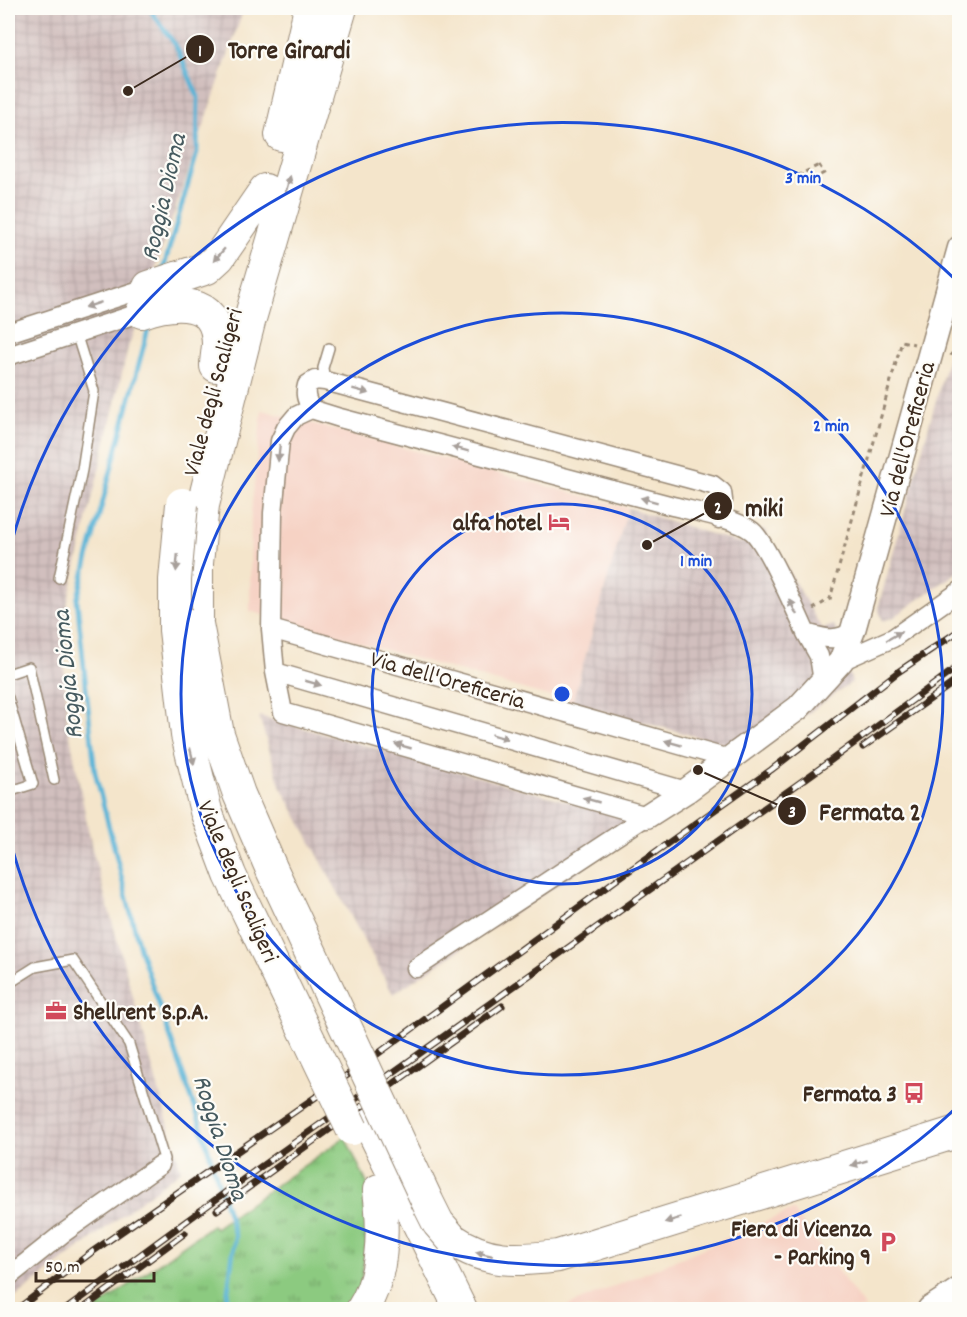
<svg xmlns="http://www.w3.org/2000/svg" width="967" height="1317" viewBox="0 0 967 1317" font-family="Dekko,sans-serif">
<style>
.built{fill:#f6d2c4}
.industrial{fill:url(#industrial-grid)}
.grass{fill:url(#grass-tufts);stroke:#647a4f;stroke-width:1.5}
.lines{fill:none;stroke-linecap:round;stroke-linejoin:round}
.stream{stroke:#59b4d7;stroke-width:4.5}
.service-casing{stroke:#988874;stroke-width:12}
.minor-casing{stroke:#988874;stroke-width:21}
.tertiary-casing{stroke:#988874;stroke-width:27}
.secondary-casing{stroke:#988874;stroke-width:30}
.trunk-casing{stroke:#988874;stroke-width:34}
.path{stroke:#988874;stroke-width:3;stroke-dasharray:4.5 4.5;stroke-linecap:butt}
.service{stroke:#fff;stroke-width:9}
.minor{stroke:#fff;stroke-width:18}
.tertiary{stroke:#fff;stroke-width:24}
.secondary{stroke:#fff;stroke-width:27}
.trunk{stroke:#fff;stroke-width:32}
.rail-casing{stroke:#3b2a1e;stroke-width:7}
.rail{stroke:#fdfcf7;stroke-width:4.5;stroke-dasharray:14;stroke-linecap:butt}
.trunk-bridge-casing{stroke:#988874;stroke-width:34;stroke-linecap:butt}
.trunk-bridge{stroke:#fff;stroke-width:32}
.oneway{fill:#a79f9a}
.ring{fill:none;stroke:#1d4ed8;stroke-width:3}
.labels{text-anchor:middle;stroke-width:4.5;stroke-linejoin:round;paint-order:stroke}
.street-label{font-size:24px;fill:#3b2a1e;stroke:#fdfcf7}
.poi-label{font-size:24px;font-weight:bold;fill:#3b2a1e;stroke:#fdfcf7;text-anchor:end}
.water-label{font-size:26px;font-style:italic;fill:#465a5f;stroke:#fdfcf7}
.centre{fill:#1d4ed8;stroke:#fdfcf7;stroke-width:3}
.ring-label{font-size:18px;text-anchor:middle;font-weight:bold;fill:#1d4ed8;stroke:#fdfcf7;stroke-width:4.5;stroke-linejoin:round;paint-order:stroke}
.leader{fill:none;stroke:#3b2a1e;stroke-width:2}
.callout-dot{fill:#3b2a1e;stroke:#fdfcf7;stroke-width:2}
.mark-label{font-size:18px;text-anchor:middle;font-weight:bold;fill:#fff}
.callout-label{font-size:26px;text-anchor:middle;font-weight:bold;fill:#3b2a1e;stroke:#fdfcf7;stroke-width:4.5;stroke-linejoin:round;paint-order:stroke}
</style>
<defs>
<pattern id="industrial-grid" width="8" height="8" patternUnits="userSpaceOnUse" patternTransform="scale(1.5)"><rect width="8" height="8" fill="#d1bfbe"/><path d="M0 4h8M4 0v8" fill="none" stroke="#b4a4a3"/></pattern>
<pattern id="grass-tufts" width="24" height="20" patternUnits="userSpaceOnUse" patternTransform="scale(1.5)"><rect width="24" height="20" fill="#8cca80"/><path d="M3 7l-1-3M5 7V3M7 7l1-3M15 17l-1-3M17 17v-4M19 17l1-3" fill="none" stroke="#74a468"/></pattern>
</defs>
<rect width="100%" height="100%" fill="#fdfcf7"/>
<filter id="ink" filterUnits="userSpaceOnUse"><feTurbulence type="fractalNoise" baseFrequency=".0167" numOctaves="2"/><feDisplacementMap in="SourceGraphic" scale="12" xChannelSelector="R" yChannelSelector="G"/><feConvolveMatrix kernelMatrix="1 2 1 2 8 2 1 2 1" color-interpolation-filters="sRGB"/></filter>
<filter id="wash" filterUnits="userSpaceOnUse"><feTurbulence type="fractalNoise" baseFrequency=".008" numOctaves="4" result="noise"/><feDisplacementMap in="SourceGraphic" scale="24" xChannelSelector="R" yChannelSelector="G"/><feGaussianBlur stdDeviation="1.35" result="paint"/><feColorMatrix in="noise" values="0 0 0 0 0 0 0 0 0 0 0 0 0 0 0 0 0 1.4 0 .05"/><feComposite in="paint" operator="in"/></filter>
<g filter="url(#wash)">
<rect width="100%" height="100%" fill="#f4e5cb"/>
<path class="built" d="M262 410 628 508 572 703 250 611 251 513Z
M793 1210 866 1309H561Z"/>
<path class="industrial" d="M8 8H244L128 348 62 626 67 720 92 849 181 1170 8 1303Z
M959 318V571L894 617 883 621 878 608Z
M628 508 739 543 764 529 822 629 834 625 852 682 753 752 572 703Z
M259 716 649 824 393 994 280 785Z"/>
<path class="grass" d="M345 1137 372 1194 358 1309 94 1310 212 1225 215 1228Z"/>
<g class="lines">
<path class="stream" d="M149 8 176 46 198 97 197 153 163 270
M150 322 77 600 95 772 140 950 198 1117 235 1236 227 1298 232 1310"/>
</g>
</g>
<g filter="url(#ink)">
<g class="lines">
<defs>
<path id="service" d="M325 381 323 368 329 348
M59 578 82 470 94 391 76 333
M8 674 29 667 54 780
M8 698 33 784 8 792
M8 984 35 967 73 960 129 1044 164 1159 160 1165"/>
<path id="minor" d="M8 333 149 287
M8 356 142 312
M311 409 296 416 286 428 280 441 273 513 271 629 275 672 686 791
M719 519 723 500 722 492 713 485 325 381 315 380 307 385C304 395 307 400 311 409L340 418 669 505C690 511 736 518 752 531 766 542 797 613 806 633 824 638 837 643 853 630
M271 629 729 759
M806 633 819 656 823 682
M841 661 893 638 960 591
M275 672 283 712 647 816
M416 968 647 816
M8 1277 62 1234 160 1165"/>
<path id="tertiary" d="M647 816 686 791 798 708 841 661 853 630 960 248"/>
<path id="secondary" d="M931 1310 960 1291"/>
<path id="trunk" d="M281 135 310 8
M149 287 207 268 219 257 265 190
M142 312C174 301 217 297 218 343 218 350 216 359 216 366
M197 624V563L203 505 249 322 341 8
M367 1119 461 1310
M452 1239C486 1263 517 1261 558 1256L960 1131
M362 1310C384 1276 384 1229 379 1190"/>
</defs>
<use href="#service" class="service-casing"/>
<use href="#minor" class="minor-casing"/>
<use href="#tertiary" class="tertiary-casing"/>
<use href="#secondary" class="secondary-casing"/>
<use href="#trunk" class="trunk-casing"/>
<path class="path" d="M819 165 824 173 806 183 801 174Z
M950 354 960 356
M813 609 830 599 902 341 914 344"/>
<use href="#service" class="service"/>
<use href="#minor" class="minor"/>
<use href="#tertiary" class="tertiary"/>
<use href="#secondary" class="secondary"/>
<use href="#trunk" class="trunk"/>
<defs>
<path id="rail" d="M863 747 960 678
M217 1210 502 1006
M16 1310 92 1252 372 1058 616 880 771 770 898 672 960 630
M65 1310 256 1170 819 769 960 665
M81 1310 185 1233"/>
</defs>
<use href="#rail" class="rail-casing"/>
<use href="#rail" class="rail"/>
<defs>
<path id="trunk-bridge" d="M182 504 175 580V630L187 735 206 811 230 875 352 1129
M197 624 218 734 239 794 272 870 428 1203 438 1223 452 1239"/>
</defs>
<use href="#trunk-bridge" class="trunk-bridge-casing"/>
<use href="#trunk-bridge" class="trunk-bridge"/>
</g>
<defs><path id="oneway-solid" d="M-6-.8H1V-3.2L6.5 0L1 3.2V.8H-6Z" transform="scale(1.5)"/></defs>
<g class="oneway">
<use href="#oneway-solid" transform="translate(288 184) rotate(-74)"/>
<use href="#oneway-solid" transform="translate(219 255) rotate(131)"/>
<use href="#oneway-solid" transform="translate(93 305) rotate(162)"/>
<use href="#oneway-solid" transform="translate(361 391) rotate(15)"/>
<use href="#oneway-solid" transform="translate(460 449) rotate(-165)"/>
<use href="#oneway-solid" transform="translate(279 453) rotate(96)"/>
<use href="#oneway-solid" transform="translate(649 500) rotate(-165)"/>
<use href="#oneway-solid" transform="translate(177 563) rotate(95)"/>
<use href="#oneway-solid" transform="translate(793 607) rotate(-116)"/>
<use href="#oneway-solid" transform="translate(894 636) rotate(-30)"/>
<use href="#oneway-solid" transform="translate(313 683) rotate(16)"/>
<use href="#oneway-solid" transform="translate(500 737) rotate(16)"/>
<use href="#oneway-solid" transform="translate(673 743) rotate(-164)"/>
<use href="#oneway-solid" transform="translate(403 746) rotate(-164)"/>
<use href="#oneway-solid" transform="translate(192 756) rotate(76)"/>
<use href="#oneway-solid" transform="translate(591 800) rotate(-164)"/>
<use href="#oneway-solid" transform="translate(859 1163) rotate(163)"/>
<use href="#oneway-solid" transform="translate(673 1220) rotate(163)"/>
<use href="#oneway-solid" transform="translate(484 1254) rotate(-167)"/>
</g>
</g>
<g class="ring">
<circle cx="562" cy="694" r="190"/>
<circle cx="562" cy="694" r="381"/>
<path d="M959 1105A571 571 0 0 1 8 832M8 556A571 571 0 0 1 959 283"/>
</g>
<defs>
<symbol id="hotel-bare" viewBox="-9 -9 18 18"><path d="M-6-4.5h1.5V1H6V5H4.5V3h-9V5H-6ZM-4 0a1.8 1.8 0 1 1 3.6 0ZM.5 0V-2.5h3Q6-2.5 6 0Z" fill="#d1495b" stroke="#fdfcf7" stroke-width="2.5" paint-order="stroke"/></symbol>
<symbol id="office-bare" viewBox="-9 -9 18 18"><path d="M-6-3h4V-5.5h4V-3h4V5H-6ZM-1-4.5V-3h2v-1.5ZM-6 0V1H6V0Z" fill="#d1495b" stroke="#fdfcf7" stroke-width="2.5" paint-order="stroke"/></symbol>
<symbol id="bus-bare" viewBox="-9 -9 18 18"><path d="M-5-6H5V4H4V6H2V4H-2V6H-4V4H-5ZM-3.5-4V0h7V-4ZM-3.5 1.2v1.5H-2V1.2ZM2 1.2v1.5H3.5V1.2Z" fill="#d1495b" stroke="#fdfcf7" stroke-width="2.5" paint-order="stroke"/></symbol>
<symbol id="parking-bare" viewBox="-9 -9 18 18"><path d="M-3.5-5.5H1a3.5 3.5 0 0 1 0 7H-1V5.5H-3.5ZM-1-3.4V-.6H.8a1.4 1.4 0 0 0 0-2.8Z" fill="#d1495b" stroke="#fdfcf7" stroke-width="2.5" paint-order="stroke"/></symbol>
</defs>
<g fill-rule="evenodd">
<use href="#hotel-bare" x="544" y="507" width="30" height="30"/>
<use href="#office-bare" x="41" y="996" width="30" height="30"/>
<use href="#bus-bare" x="899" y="1078" width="30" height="30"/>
<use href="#parking-bare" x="873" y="1227" width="30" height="30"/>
</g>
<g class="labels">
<g class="street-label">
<text transform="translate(212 392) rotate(-75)" y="8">Viale degli Scaligeri</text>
<text transform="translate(906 439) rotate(-75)" y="8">Via dell'Oreficeria</text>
<text transform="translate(448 679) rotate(16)" y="8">Via dell'Oreficeria</text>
<text transform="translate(239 881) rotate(67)" y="8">Viale degli Scaligeri</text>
</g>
<g class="poi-label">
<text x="542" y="530">alfa hotel</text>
<text x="73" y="1019" text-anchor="start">Shellrent S.p.A.</text>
<text x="897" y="1101">Fermata 3</text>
<text x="871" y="1236">Fiera di Vicenza<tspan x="871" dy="28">- Parking 9</tspan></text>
</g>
<g class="water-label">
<text transform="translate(162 197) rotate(-77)" y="9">Roggia Dioma</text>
<text transform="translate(66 675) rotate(-96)" y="9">Roggia Dioma</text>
<text transform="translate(222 1137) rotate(72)" y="9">Roggia Dioma</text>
</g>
</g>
<circle cx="562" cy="694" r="9" class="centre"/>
<g class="ring-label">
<text x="803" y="183">3 min</text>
<text x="831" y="431">2 min</text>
<text x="696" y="566">1 min</text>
</g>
<path class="leader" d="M128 91L200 49M647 545L718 506M698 770L792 811"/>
<g class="callout-dot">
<circle cx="128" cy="91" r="6"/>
<circle cx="647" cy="545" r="6"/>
<circle cx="698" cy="770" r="6"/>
<circle cx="200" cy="49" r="15"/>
<circle cx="718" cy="506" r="15"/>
<circle cx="792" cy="811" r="15"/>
</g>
<g class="mark-label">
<text x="200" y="56">1</text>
<text x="718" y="513">2</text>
<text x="792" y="817">3</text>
</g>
<g class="callout-label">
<text x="289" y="58">Torre Girardi</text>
<text x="764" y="516">miki</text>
<text x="870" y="820">Fermata 2</text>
</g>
<rect width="967" height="1317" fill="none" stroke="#fdfcf7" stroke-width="30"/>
<path d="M36 1272v9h118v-9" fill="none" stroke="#3b2a1e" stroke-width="3"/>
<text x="45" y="1272" font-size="18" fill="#3b2a1e" stroke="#fdfcf7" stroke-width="4.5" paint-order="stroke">50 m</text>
</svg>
